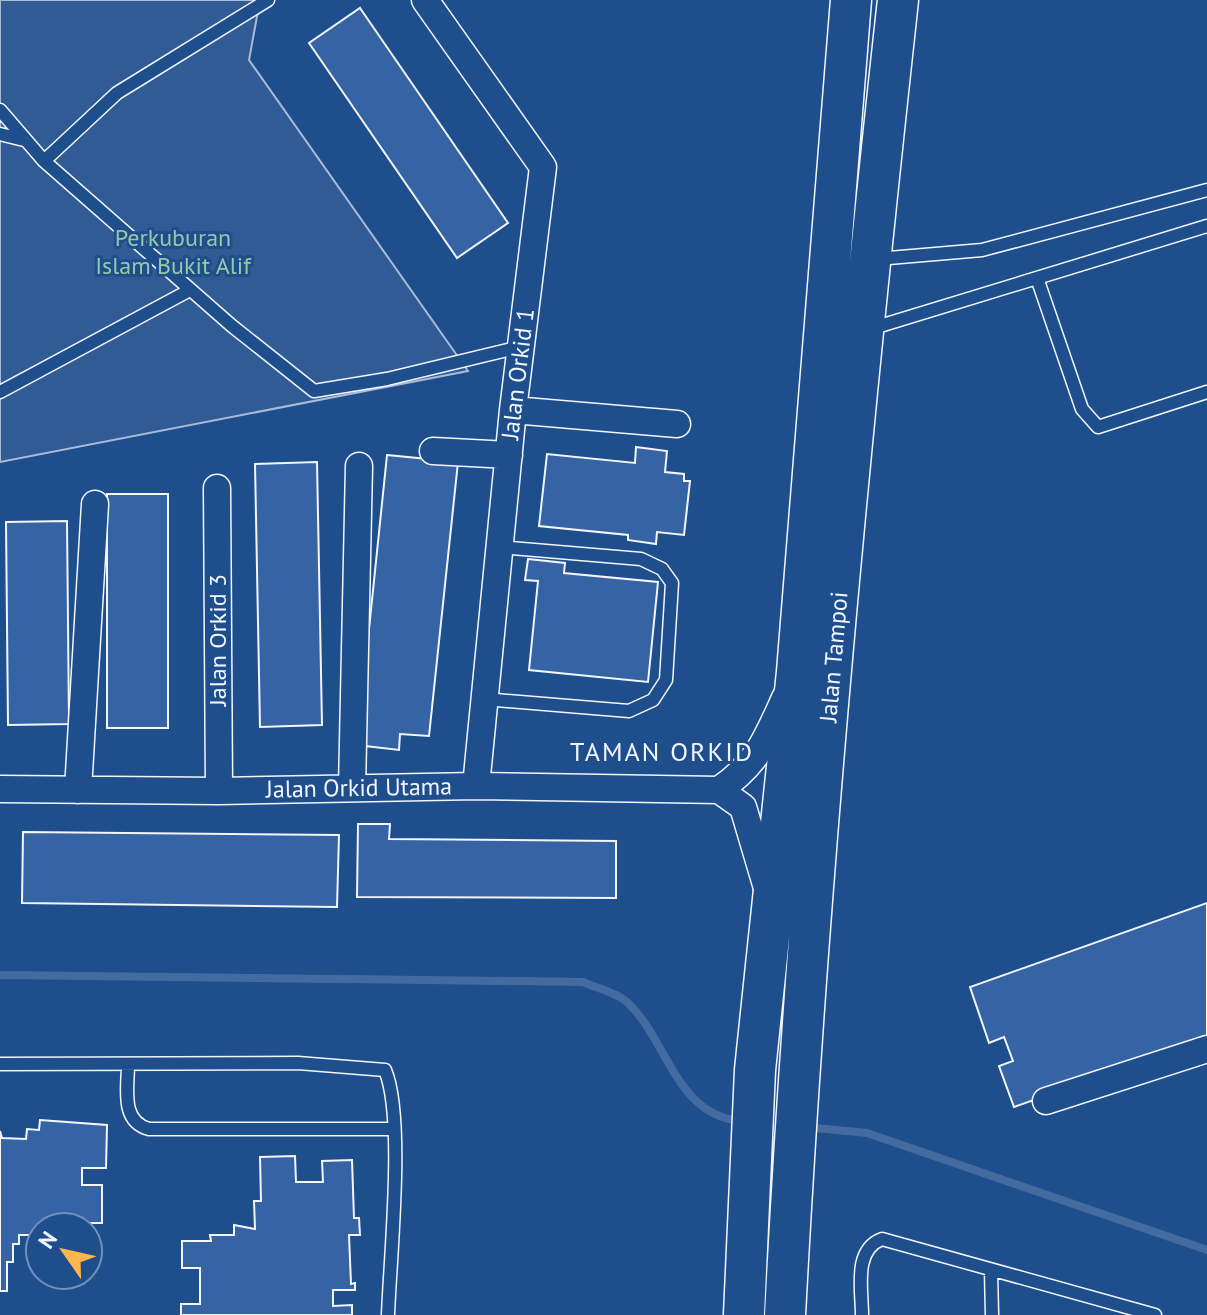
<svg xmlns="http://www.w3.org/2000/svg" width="1207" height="1315" viewBox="0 0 1207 1315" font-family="'PT Sans',sans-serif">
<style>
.built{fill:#305b95;stroke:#a8bbd7;stroke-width:2}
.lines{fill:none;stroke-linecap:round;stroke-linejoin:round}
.stream{stroke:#446ba0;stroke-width:8}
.building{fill:#3563a3;stroke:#f2f6ff;stroke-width:2}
.service-casing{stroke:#f2f6ff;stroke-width:15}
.minor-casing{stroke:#f2f6ff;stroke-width:29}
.primary-casing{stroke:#f2f6ff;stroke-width:43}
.service{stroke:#1f4e8c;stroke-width:12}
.minor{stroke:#1f4e8c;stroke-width:26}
.primary{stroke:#1f4e8c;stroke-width:40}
.labels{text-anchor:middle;stroke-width:6;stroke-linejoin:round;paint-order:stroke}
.park-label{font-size:24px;fill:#97c8a6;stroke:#1f4e8c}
.street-label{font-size:24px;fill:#f2f6ff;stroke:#1f4e8c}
.neighbourhood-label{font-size:26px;letter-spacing:2px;fill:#f2f6ff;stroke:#1f4e8c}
</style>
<rect width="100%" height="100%" fill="#1f4e8c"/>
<path class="built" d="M0 0H260L249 60 468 371 0 462Z"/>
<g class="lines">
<path class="stream" d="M0 975 583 982C596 988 618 993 628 1003 668 1041 676 1115 740 1121
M806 1127 867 1133 1207 1250"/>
</g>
<path class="building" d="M360 8 508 223 457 258 309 43Z
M636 447 667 451 665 472 684 474V481H690L684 535 657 532 656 544 628 540V535L539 526 547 454 635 463Z
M387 455 458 462 429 736 400 734 399 750 357 745Z
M317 462 322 725 260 727 255 464Z
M107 494H168V728H107Z
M67 521 69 724 8 725 6 522Z
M528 559 565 563 564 573 658 582 648 682 529 670 538 581 525 580Z
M358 824H390L389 839 616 841V898L357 897Z
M23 832 339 835 337 907 22 903Z
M1207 903V1039L1014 1107 999 1066 1013 1061 1004 1037 989 1043 970 987Z
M40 1120 107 1125 106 1168H82V1185H102V1223H44L40 1235H19V1244H13V1262H7V1291H0V1131L2 1138 26 1139 27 1129 39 1130Z
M295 1156 296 1182H323L322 1161 352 1160 354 1218H359L360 1235H349L351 1284 355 1283V1290H333V1306L352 1305V1315H181V1304H200V1268H182V1241H211L210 1235H234V1225L255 1229 254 1201H261L260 1157Z"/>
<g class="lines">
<defs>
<path id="service" d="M0 110 44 161 232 326 314 391 387 379 520 347
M0 134 24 140
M44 161 117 93 268 0
M877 259 982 250 1207 190
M1037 278 1082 409 1098 427 1207 392
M870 329 1207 226
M0 392 190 290
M484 699 629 711 653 700 666 680 672 583 662 569 641 559 500 547
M0 1064 298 1063 385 1070C405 1117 390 1258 388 1315
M128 1064C128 1088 120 1121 149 1129H394
M991 1271 992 1315
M862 1315C862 1289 853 1250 882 1239L1155 1315"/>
<path id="minor" d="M425 0 543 167 513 410 476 786
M513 410 677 424
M433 451 509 455
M217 488 219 791
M352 788 359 466
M0 789 219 791 476 786 719 790 743 807 767 888
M78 790 95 504
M719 790C758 763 766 740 785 698
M1046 1101 1207 1049"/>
<path id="primary" d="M744 1315 755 1070 797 672 851 0
M785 1315C808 876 850 437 898 0"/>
</defs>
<use href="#service" class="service-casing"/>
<use href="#minor" class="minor-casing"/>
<use href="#primary" class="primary-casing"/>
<use href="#service" class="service"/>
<use href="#minor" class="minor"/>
<use href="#primary" class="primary"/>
</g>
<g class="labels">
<g class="park-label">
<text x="173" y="246">Perkuburan<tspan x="173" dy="28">Islam Bukit Alif</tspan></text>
</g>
<g class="street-label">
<text transform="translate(518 374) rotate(-83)" y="8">Jalan Orkid 1</text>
<text transform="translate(218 640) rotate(-90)" y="8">Jalan Orkid 3</text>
<text transform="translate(834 657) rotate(-85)" y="8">Jalan Tampoi</text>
<text transform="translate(359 788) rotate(-1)" y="8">Jalan Orkid Utama</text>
</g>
<g class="neighbourhood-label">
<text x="662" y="761">TAMAN ORKID</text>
</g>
</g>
<g transform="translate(64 1251) rotate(304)"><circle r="38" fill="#1f4e8c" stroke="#7391ba" stroke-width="2"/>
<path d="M0-6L14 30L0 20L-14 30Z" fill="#ffb74d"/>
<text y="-12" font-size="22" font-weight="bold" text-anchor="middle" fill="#f2f6ff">N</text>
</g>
</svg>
